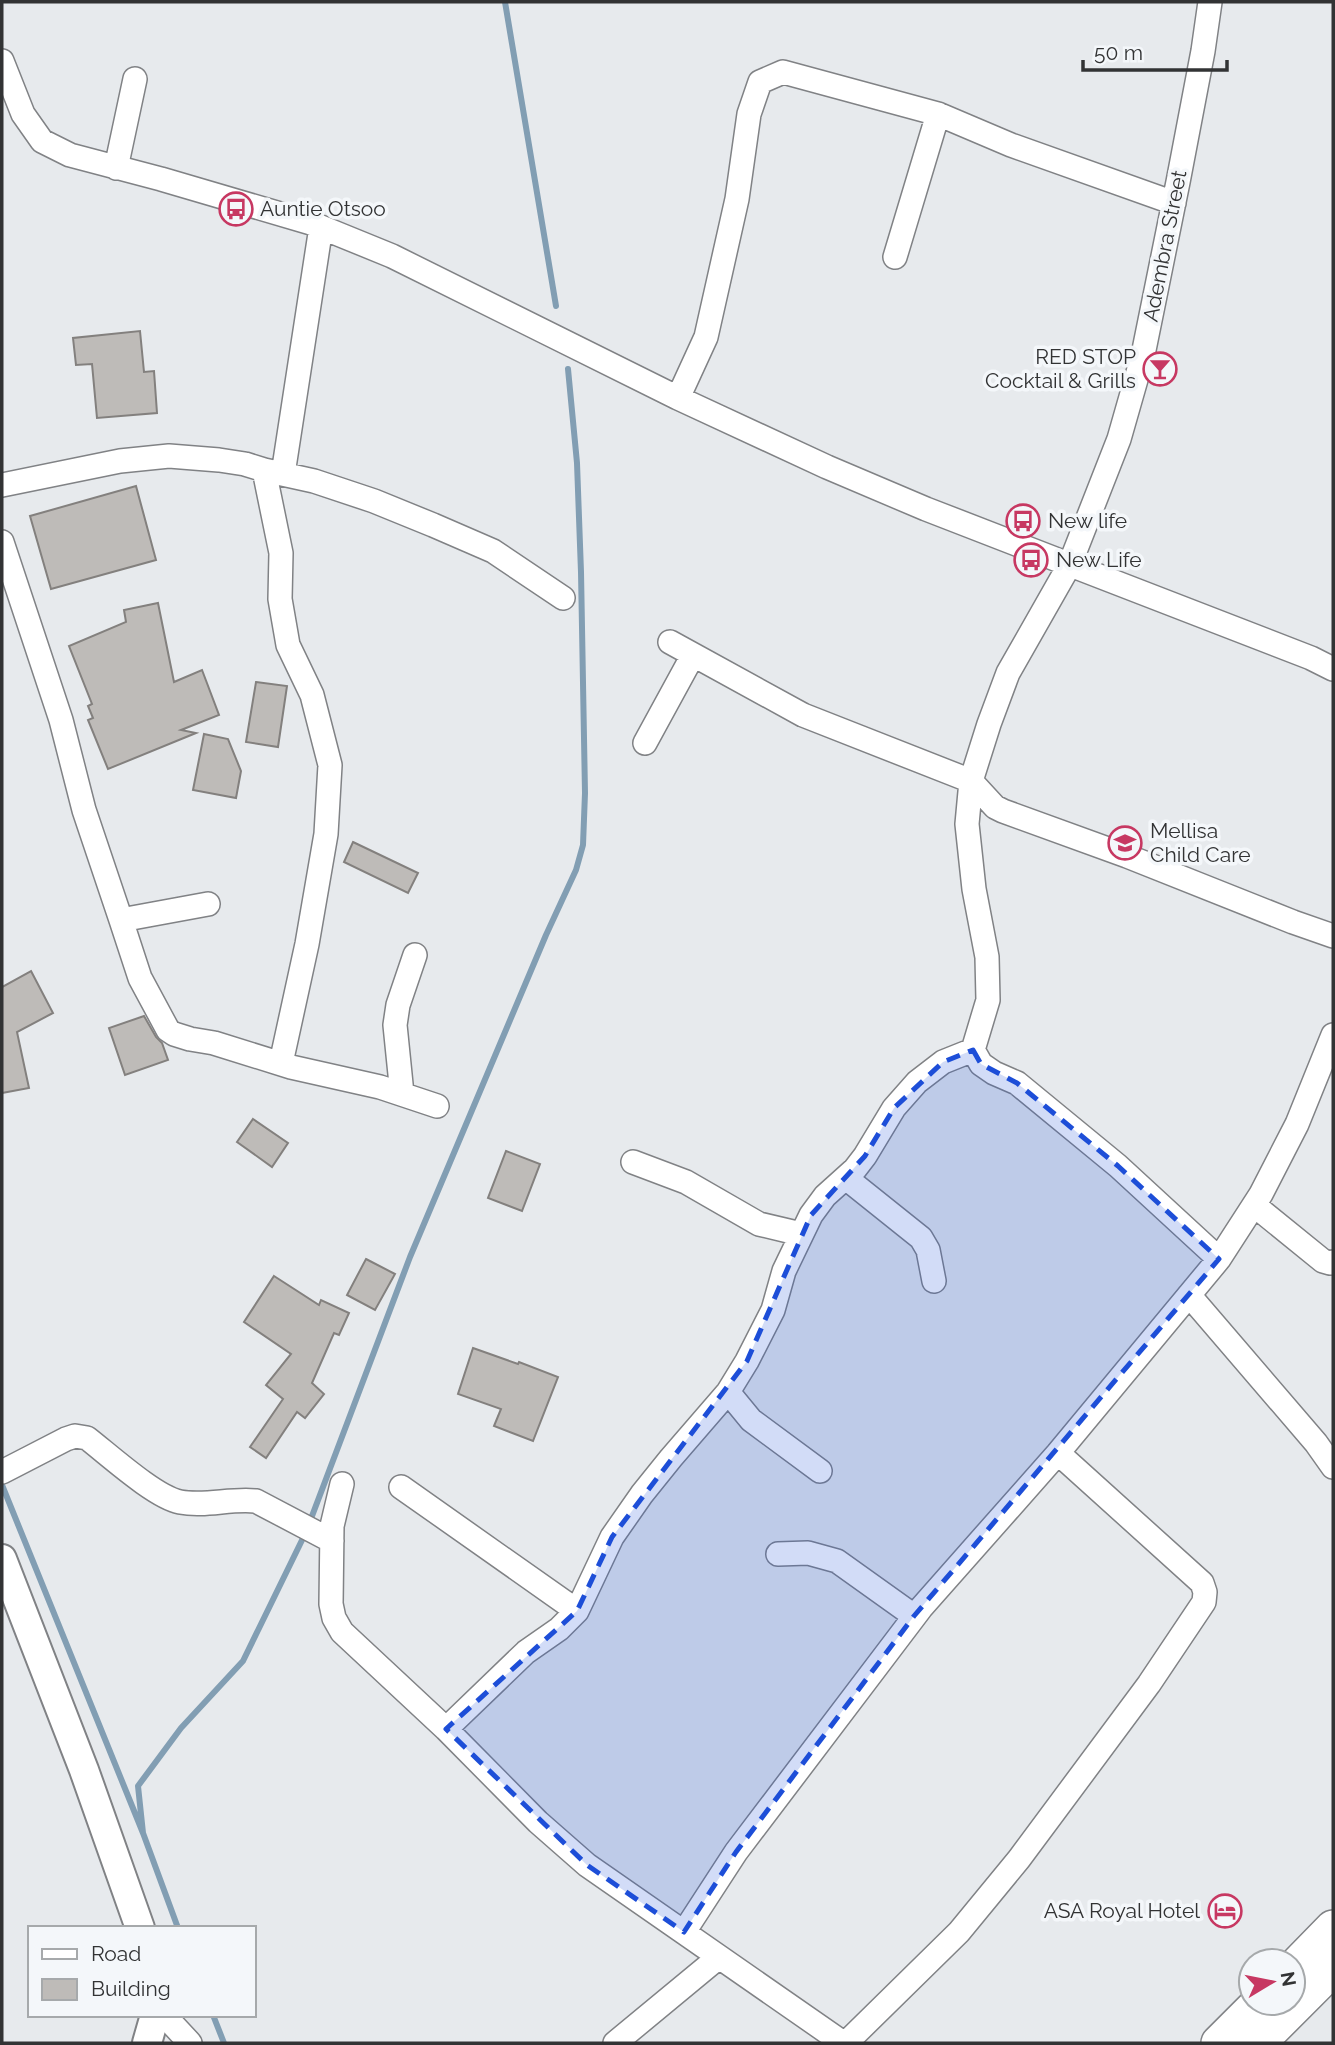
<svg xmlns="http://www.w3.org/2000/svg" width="1335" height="2045" viewBox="0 0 1335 2045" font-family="Raleway,sans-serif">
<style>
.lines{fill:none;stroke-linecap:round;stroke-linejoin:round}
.stream{stroke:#829eb3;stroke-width:6}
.building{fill:#bebbb8;stroke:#83807e;stroke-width:2}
.minor-casing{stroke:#808285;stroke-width:26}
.tertiary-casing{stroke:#808285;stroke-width:32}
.primary-casing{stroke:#808285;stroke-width:38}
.minor{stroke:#fff;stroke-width:23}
.tertiary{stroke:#fff;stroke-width:28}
.primary{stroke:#fff;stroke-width:35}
.marked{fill:#1d4ed8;fill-opacity:0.2;stroke:#1d4ed8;stroke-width:5;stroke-dasharray:14 9;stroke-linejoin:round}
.labels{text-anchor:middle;stroke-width:7;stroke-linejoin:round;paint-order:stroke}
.poi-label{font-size:21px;fill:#323334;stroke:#f4f7fa;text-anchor:start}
.street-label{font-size:21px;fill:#323334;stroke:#f4f7fa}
</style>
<rect width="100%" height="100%" fill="#e7eaed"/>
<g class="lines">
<path class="stream" d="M505 2 556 306
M2 1485 143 1833 178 1928
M309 1524 410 1257 546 935 576 870 583 845 585 793 581 572 577 463 568 369
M143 1833 138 1786 181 1728 243 1661 305 1534
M213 2015 224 2043"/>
</g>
<path class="building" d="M140 331 144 372 154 371 157 413 97 418 92 364 76 365 73 338Z
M136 486 156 560 51 589 30 516Z
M158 603 174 682 202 670 219 715 181 730 196 733 108 769 88 720 93 718 88 706 92 704 69 646 126 622 124 610Z
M256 682 287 686 278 747 246 742Z
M204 734 228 739 241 771 236 798 193 790Z
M353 842 418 873 408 893 344 862Z
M31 971 53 1013 17 1032 29 1088 2 1093V987Z
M144 1016 156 1037 162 1043 168 1060 125 1075 109 1028Z
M253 1119 288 1143 272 1167 237 1142Z
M506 1151 540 1164 522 1211 488 1198Z
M366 1259 395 1274 375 1310 347 1295Z
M274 1276 319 1305 321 1300 349 1313 339 1335 334 1333 312 1383 324 1394 305 1418 297 1412 266 1458 250 1447 283 1399 266 1385 291 1354 244 1322Z
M473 1348 518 1364 519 1362 558 1377 533 1441 494 1426 501 1409 458 1394Z"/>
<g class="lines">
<defs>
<path id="minor" d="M1210 2 1203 51 1178 182 1143 355 1119 439 1070 564 1008 673 989 724 971 781 967 824 974 889 987 957 988 1000 973 1050 981 1064 994 1073 1017 1083 1118 1166 1219 1259
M2 61 23 114 42 141 70 155 161 179 311 223 392 256 678 398 827 467 926 509 1311 658 1333 669
M116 168 135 79
M895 257 938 114
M678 398 706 337 737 199 749 114 760 82 783 72 938 114 1011 145 1174 203
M264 470 281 553 280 599 288 645 312 695 330 765 326 834 307 944 281 1063
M283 474 321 227
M2 485 120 461 169 456 219 460 245 464 264 470 314 481 374 501 433 525 493 551 563 598
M2 542 61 720 84 810 121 920 140 978 168 1030 174 1034 190 1039 214 1043 291 1067 380 1087 437 1106
M670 642 803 715 971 781 995 807 1003 811 1127 856 1293 922 1333 936
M645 743 693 655
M121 920 208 904
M402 1094 395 1025 398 1005 415 955
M633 1162 686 1182 759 1224 801 1234
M846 1178 921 1238 928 1250 934 1281
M1254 1205 1323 1261 1330 1263 1333 1262
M1189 1295 1316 1443 1333 1467
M728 1392 751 1420 820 1471
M2 1472 66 1439 75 1436 87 1438C109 1455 155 1497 180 1502 205 1507 231 1498 256 1501L332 1541
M342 1484 332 1526 331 1604 334 1618 342 1632 446 1729 538 1822 587 1865 843 2043
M401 1487 577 1611
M778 1554 808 1553 837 1561 914 1616
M446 1729 526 1652 559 1629 577 1611 612 1537 642 1494 671 1458 728 1392 747 1361 773 1310 784 1271 811 1215 825 1196 855 1169 865 1156 894 1108 917 1082 943 1062 973 1050
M684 1932 736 1852 921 1608 1058 1453 1219 1259 1261 1194 1297 1124 1333 1035
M164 2015 190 2043
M615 2043 719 1957
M846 2043 959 1932 1019 1859 1149 1684 1204 1602 1205 1592 1202 1583 1058 1453"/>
<path id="tertiary" d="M2 1559 84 1770 140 1928
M147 2043 155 2015"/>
<path id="primary" d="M1293 1969 1333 1928
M1219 2043 1259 2003
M1258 2043 1333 1968"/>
</defs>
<use href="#minor" class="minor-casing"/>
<use href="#tertiary" class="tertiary-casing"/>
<use href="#primary" class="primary-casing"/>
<use href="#minor" class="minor"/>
<use href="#tertiary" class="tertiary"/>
<use href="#primary" class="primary"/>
</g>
<path class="marked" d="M973 1050 981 1064 1017 1083 1118 1166 1219 1259 914 1616 736 1852 684 1932 587 1865 446 1729 577 1611 612 1537 747 1361 811 1215 865 1156 894 1108 943 1062Z"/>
<defs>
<symbol id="bus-ring" viewBox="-11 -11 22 22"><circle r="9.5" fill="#f4f7fa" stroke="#c73862" stroke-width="1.5"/><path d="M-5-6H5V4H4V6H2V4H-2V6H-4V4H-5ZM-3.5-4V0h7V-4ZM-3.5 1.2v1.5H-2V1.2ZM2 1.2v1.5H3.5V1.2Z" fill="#c73862"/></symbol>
<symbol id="bar-ring" viewBox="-11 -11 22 22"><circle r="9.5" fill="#f4f7fa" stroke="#c73862" stroke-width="1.5"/><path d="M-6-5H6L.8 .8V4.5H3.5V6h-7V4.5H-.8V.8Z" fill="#c73862"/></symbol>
<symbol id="school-ring" viewBox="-11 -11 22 22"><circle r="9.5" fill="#f4f7fa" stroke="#c73862" stroke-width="1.5"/><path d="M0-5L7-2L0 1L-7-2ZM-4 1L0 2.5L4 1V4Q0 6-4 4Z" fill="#c73862"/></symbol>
<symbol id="hotel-ring" viewBox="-11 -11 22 22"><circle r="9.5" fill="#f4f7fa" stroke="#c73862" stroke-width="1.5"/><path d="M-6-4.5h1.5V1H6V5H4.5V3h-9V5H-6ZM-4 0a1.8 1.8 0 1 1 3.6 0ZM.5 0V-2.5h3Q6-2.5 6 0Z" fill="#c73862"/></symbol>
</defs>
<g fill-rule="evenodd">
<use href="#bus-ring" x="217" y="190" width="38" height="38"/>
<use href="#bar-ring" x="1141" y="350" width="38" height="38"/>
<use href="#bus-ring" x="1004" y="502" width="38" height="38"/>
<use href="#bus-ring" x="1012" y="541" width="38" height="38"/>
<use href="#school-ring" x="1106" y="824" width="38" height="38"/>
<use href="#hotel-ring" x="1206" y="1892" width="38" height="38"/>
</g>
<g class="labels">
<g class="poi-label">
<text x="260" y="216">Auntie Otsoo</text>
<text x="1136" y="364" text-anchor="end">RED STOP<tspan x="1136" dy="24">Cocktail &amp; Grills</tspan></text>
<text x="1048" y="528">New life</text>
<text x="1056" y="567">New Life</text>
<text x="1150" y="838">Mellisa<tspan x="1150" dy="24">Child Care</tspan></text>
<text x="1200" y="1918" text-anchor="end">ASA Royal Hotel</text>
</g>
<g class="street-label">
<text transform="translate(1165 246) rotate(-79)" y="7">Adembra Street</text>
</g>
</g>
<rect width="1335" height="2045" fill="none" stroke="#323334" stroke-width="7"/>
<rect x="28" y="1926" width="228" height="91" fill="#f4f7fa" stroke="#a6a9ab" stroke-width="2"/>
<rect x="42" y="1949" width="35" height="10" fill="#ffffff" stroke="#a6a9ab" stroke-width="2"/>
<text x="91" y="1961" font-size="21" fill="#323334">Road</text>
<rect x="42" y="1979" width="35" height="21" fill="#bebbb8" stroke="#a6a9ab" stroke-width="2"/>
<text x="91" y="1996" font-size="21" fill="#323334">Building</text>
<g transform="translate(1272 1982) rotate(80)"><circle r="33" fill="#f4f7fa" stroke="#a6a9ab" stroke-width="2"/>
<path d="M0-5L12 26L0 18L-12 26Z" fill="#c73862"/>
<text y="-10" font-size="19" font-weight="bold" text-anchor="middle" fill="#323334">N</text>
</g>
<path d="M1083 60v10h144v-10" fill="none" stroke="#323334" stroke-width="3.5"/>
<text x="1094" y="60" font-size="21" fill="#323334" stroke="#f4f7fa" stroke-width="5" paint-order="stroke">50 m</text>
</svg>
